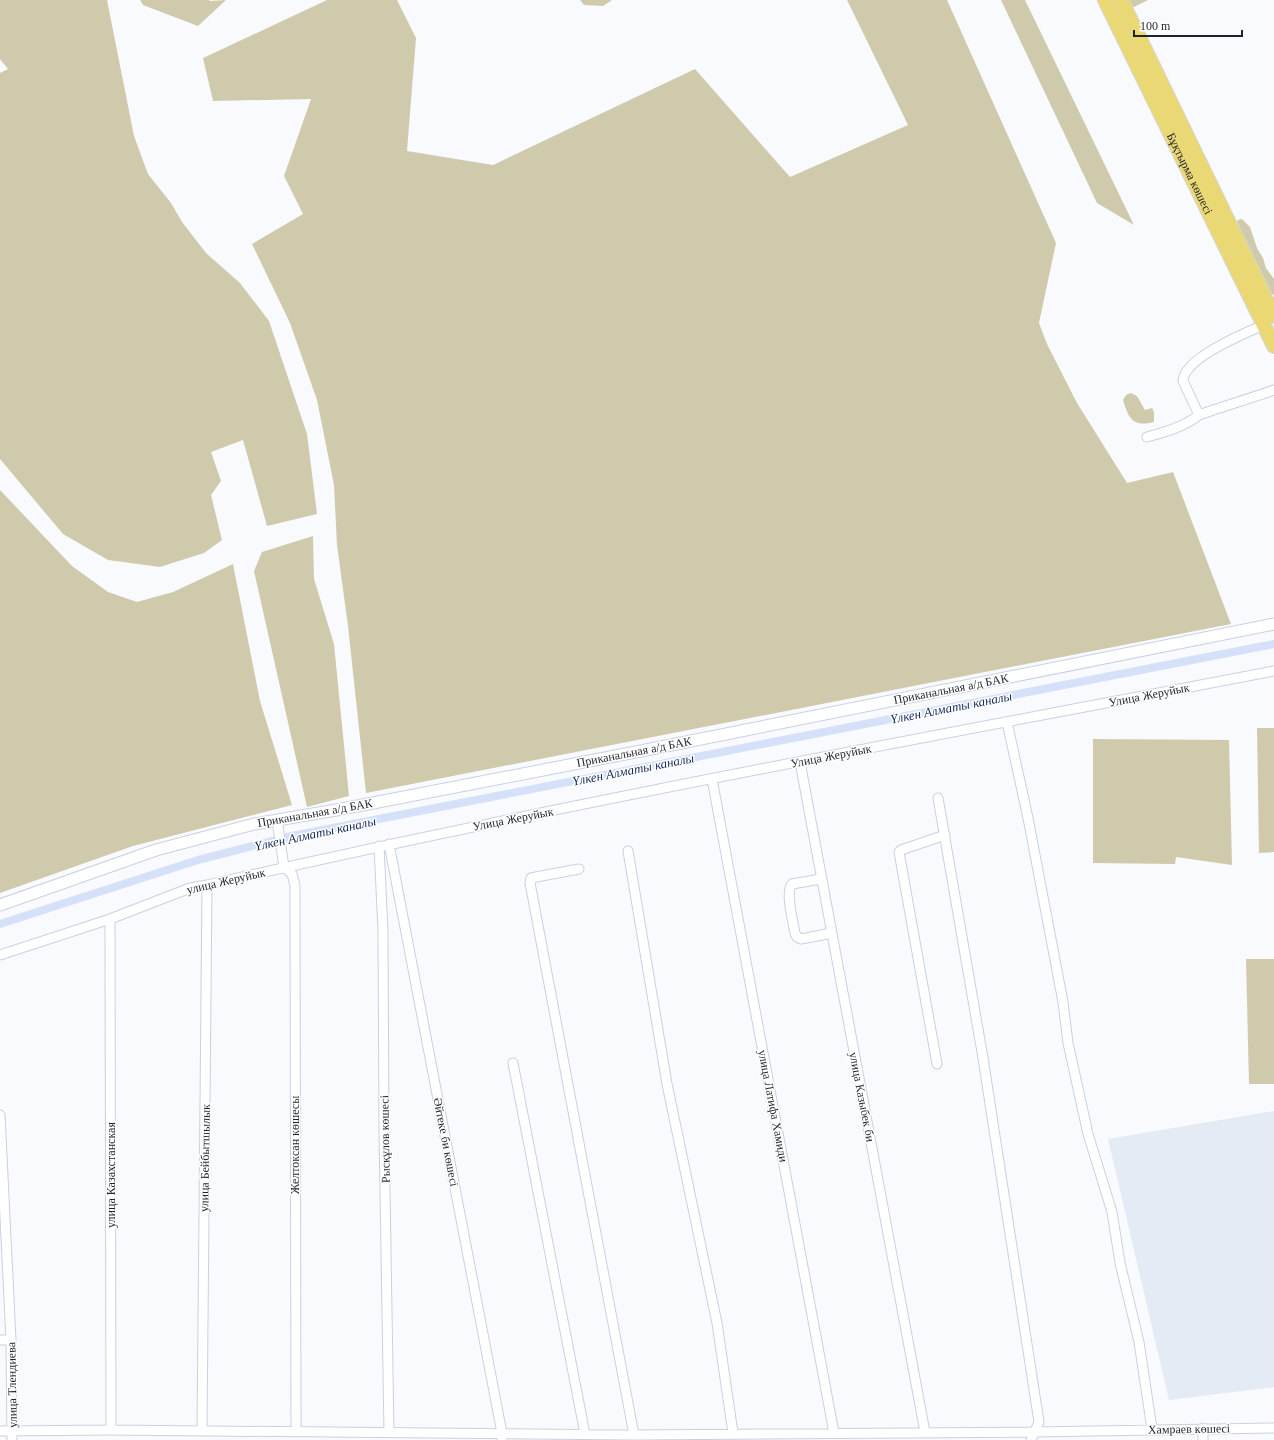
<svg xmlns="http://www.w3.org/2000/svg" width="1274" height="1440" viewBox="0 0 1274 1440" font-family="Georgia,serif">
<style>
.built{fill:#e5ebf4}
.green{fill:#d0caad}
.lines{fill:none;stroke-linecap:round;stroke-linejoin:round}
.canal{stroke:#d4e1f9;stroke-width:8}
.minor-casing{stroke:#c8d1e2;stroke-width:11}
.tertiary-casing{stroke:#c8d1e2;stroke-width:13}
.primary-casing{stroke:#d7d7d8;stroke-width:16}
.minor{stroke:#fff;stroke-width:9}
.tertiary{stroke:#fff;stroke-width:11}
.primary{stroke:#e9d873;stroke-width:14}
.labels{text-anchor:middle;stroke-width:3;stroke-linejoin:round;paint-order:stroke}
.street-label{font-size:12px;fill:#1f2329;stroke:#fff}
.water-label{font-size:13px;font-style:italic;fill:#142b5a;stroke:#fff}
</style>
<rect width="100%" height="100%" fill="#f8fafe"/>
<path class="built" d="M1274 1111V1387L1169 1400 1108 1139Z"/>
<path class="green" d="M0 0H107L134 136 148 174 171 203 182 222 206 253 240 283 269 321 307 434 317 514 267 526 243 440 211 452 221 481 211 495 222 540 204 553 160 567 108 560 63 534 0 459V73L8 69 0 59Z
M140 0H209L210 1 226 0 198 26 143 5Z
M327 0H397L416 38 407 151 493 165 695 69 790 177 908 125 847 0H947L1056 243 1039 323 1047 344 1077 403 1127 483 1173 472 1231 624 366 793 348 626 337 545 334 485 317 400 290 323 252 244 303 214 284 176 311 99 213 101 203 58Z
M580 0H612L603 6 584 5Z
M1001 0H1025L1134 225 1097 203Z
M1128 0H1148L1132 8Z
M1242 219 1250 227 1257 248 1263 258 1266 268 1274 279V295C1269 293 1267 285 1264 280 1255 261 1245 243 1236 224L1238 220Z
M1131 393 1137 396 1145 410 1152 408 1154 412V422C1133 427 1129 420 1123 400L1126 395Z
M0 490 72 566 108 592 137 602 173 592 233 564 260 701 292 805 133 846 0 893Z
M313 536 314 579 334 644 349 796 307 807 254 571 262 552Z
M1257 728H1274V852L1259 853Z
M1093 739 1229 740 1232 865 1176 857 1175 864 1093 863Z
M1246 959H1274V1084H1249Z"/>
<g class="lines">
<path class="canal" d="M0 924 198 860 292 836 1274 644"/>
<defs>
<path id="minor" d="M1199 415C1224 406 1249 399 1274 390
M1147 437C1165 432 1184 427 1199 415L1183 381C1184 358 1245 333 1264 325
M1007 722 1028 818 1063 1002 1068 1043 1088 1134 1112 1212 1120 1263 1139 1342 1152 1429
M800 762 925 1432
M712 779 834 1433
M938 798 983 1058 1039 1422 1031 1440
M277 820 284 867 292 874 295 885 296 1432
M389 844 502 1433V1440
M379 846 383 931 384 1131 389 1432
M628 851 667 1084 717 1323 733 1433
M579 869 536 877 531 878 530 883 634 1435
M821 879 792 884C785 892 793 921 795 933L797 937 801 939 832 933
M110 919 111 1430
M0 955 110 919 190 888 207 885C561 804 918 739 1274 671
M513 1063 585 1434
M937 1064 899 852 901 850 945 835
M0 1115 11 1340 12 1440
M0 1340H11
M1203 1428V1440
M0 1431 111 1430 634 1435 1035 1432 1274 1428
M202 1431 207 885"/>
<path id="tertiary" d="M0 905 156 850 254 824 342 809 646 750 1274 624"/>
<g id="primary">
<path id="s1" d="M1105 0 1274 346"/>
<path d="M1121 0 1274 316"/>
</g>
</defs>
<use href="#minor" class="minor-casing"/>
<use href="#tertiary" class="tertiary-casing"/>
<use href="#primary" class="primary-casing"/>
<use href="#minor" class="minor"/>
<use href="#tertiary" class="tertiary"/>
<use href="#primary" class="primary"/>
</g>
<g class="labels">
<g class="street-label">
<text dy="4" stroke="none"><textPath href="#s1" startOffset="193">Бұқтырма көшесі</textPath></text>
<text transform="translate(951 689) rotate(-11)" y="4">Приканальная а/д БАК</text>
<text transform="translate(1149 695) rotate(-11)" y="4">Улица Жеруйык</text>
<text transform="translate(634 752) rotate(-11)" y="4">Приканальная а/д БАК</text>
<text transform="translate(831 756) rotate(-11)" y="4">Улица Жеруйык</text>
<text transform="translate(315 813) rotate(-10)" y="4">Приканальная а/д БАК</text>
<text transform="translate(513 819) rotate(-11)" y="4">Улица Жеруйык</text>
<text transform="translate(226 881) rotate(-13)" y="4">улица Жеруйык</text>
<text transform="translate(862 1097) rotate(79)" y="4">улица Казыбек би</text>
<text transform="translate(773 1106) rotate(79)" y="4">улица Латифа Хамиди</text>
<text transform="translate(385 1139) rotate(-91)" y="4">Рысқұлов көшесі</text>
<text transform="translate(446 1142) rotate(79)" y="4">Әйтеке би көшесі</text>
<text transform="translate(295 1145) rotate(-90)" y="4">Желтоксан көшесы</text>
<text transform="translate(205 1158) rotate(-89)" y="4">улица Бейбытшылык</text>
<text transform="translate(111 1175) rotate(-90)" y="4">улица Казахстанская</text>
<text transform="translate(12 1385) rotate(-91)" y="4">улица Тлендиева</text>
<text transform="translate(1189 1429) rotate(-1)" y="4">Хамраев көшесі</text>
</g>
<g class="water-label">
<text transform="translate(951 707) rotate(-11)" y="5">Үлкен Алматы каналы</text>
<text transform="translate(633 769) rotate(-11)" y="5">Үлкен Алматы каналы</text>
<text transform="translate(315 833) rotate(-12)" y="5">Үлкен Алматы каналы</text>
</g>
</g>
<path d="M1134 30v6h108v-6" fill="none" stroke="#1f2329" stroke-width="2"/>
<text x="1140" y="30" font-size="12" fill="#1f2329" stroke="#ffffff" stroke-width="3" paint-order="stroke">100 m</text>
</svg>
